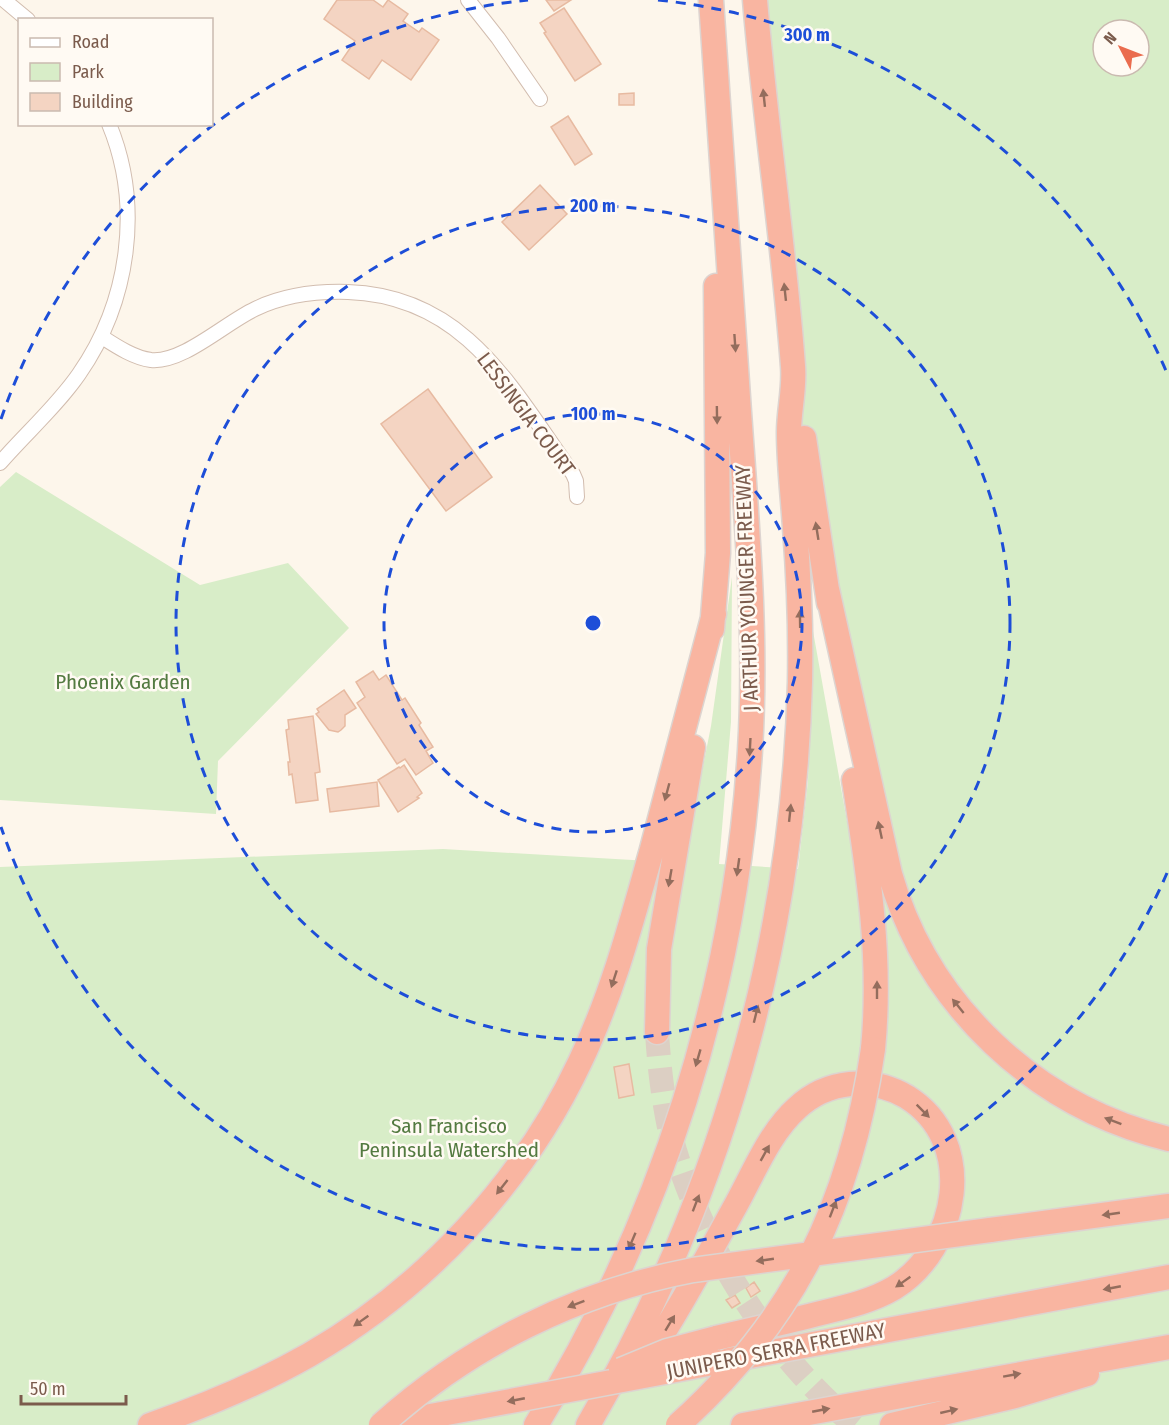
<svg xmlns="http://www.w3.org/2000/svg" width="1169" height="1425" viewBox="0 0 1169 1425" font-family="'Fira Sans Condensed',sans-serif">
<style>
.green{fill:#d8edc8;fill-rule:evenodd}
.building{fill:#f4d4c2;stroke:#e7baa1;stroke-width:1.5}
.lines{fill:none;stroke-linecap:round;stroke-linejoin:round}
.motorway-tunnel{stroke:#dccfc3;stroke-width:24;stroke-dasharray:24 12;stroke-linecap:butt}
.minor-casing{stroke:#d2bdaf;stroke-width:16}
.motorway-casing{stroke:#ddd4d0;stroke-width:27}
.minor{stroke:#fff;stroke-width:14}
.motorway{stroke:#f9b5a1;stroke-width:24}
.motorway-bridge-casing{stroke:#ddd4d0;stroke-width:27;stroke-linecap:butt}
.motorway-bridge{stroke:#f9b5a1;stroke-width:24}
.oneway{fill:#946d5d}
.ring{fill:none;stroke:#1d4ed8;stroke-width:3;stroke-dasharray:10 8}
.labels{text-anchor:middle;stroke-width:5;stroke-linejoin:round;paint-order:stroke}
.street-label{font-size:21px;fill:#7b5b4c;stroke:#fffaf3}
.park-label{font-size:21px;fill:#537a40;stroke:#fffaf3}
.centre{fill:#1d4ed8;stroke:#fffaf3;stroke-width:3}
.ring-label{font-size:18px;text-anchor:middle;font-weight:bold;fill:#1d4ed8;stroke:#fffaf3;stroke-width:5;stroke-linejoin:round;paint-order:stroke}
</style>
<rect width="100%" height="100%" fill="#fdf6eb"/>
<path class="green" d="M756 0H1169V1425H0V867L443 849 684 863 711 726 732 577 731 722 719 864 798 869 808 781 813 631 856 872 890 874 803 433 793 371ZM1103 30H1139V66H1103Z
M16 472 200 585 288 563 349 628 218 761 216 814 0 800V487Z"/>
<path class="building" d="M337 0H373L383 7 388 0 408 14 403 21 419 32 422 28 439 40 411 80 382 60 369 79 342 60 355 41 324 19Z
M546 0H571L554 11Z
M564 8 601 64 575 81 544 33 546 32 540 23Z
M634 93V105H619V94Z
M568 116 592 154 575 165 551 127Z
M540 185 567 214 529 250 502 222Z
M428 389 492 477 446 511 381 424Z
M373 671 379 680 386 675 402 700 405 698 421 723 419 725 433 747 426 751 433 763 416 775 405 759 397 764 357 703 365 697 356 682Z
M344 690 356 708 345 715V726L341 730 338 732 329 730 316 714 319 712 317 709Z
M313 716 320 772 315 773 318 800 296 803 292 774 289 775 288 762H290L286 730 289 729 288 720Z
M404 765 422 793 417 797 419 798 398 812 378 780 399 767 400 768Z
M377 782 379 806 330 812 327 789Z
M629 1064 634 1095 619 1098 614 1067Z
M754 1282 760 1291 751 1297 746 1288Z
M735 1295 740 1303 732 1308 726 1300Z"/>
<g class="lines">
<path class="motorway-tunnel" d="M657 1032C659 1066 663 1099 670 1132 696 1237 770 1357 855 1425"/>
<defs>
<path id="minor" d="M4 0 28 20
M468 0 498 38 540 99
M102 337C116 346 134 358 151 360 183 363 225 323 255 309 284 295 315 291 348 292 466 296 512 389 573 474L576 481 577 497
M0 463C26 433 57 406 79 374 129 302 143 206 109 124"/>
<path id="motorway" d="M804 438 829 603
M827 589 890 874C928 1006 1036 1107 1169 1139
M712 629 718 553 716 286
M854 780C868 870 882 957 873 1049
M657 1032 659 949 693 747
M990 1230 1169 1206
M729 1360 1169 1277
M641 1368C676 1315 706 1259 737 1203 754 1172 770 1132 797 1108 812 1094 830 1086 850 1084 870 1082 890 1087 907 1097 978 1141 959 1248 894 1288 872 1301 846 1307 821 1313 786 1322 751 1330 716 1338
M150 1425C205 1406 258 1384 309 1355 425 1288 523 1183 580 1062 612 995 631 924 651 853 672 773 693 693 714 614
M382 1425 479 1407
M536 1425C662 1222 735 989 750 750 757 637 747 525 739 412 730 275 720 137 711 0
M588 1425C720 1200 793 944 800 682 801 631 799 579 795 528 793 496 789 464 789 432 789 410 795 388 793 366 784 244 765 122 755 0
M743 1425 1169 1347
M892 1425 1015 1396 1087 1374"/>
</defs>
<use href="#minor" class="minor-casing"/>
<use href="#motorway" class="motorway-casing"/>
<use href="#minor" class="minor"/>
<use href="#motorway" class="motorway"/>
<defs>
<path id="motorway-bridge" d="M621 1370 667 1351 716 1338
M479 1407 718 1362
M381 1425C469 1346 577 1292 693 1270L990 1230
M678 1425C795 1320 851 1203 873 1049"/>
</defs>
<use href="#motorway-bridge" class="motorway-bridge-casing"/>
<use href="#motorway-bridge" class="motorway-bridge"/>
</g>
<defs><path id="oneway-solid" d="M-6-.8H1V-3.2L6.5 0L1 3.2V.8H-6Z" transform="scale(1.5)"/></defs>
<g class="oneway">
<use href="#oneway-solid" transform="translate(764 98) rotate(-96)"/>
<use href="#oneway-solid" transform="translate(785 292) rotate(-96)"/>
<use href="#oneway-solid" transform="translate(735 343) rotate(86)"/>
<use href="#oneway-solid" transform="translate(717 415) rotate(89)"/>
<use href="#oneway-solid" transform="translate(817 531) rotate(-99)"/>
<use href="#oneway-solid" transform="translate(800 619) rotate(-91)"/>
<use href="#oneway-solid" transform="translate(750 747) rotate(93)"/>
<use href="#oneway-solid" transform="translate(667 792) rotate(105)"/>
<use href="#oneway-solid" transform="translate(790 813) rotate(-84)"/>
<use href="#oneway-solid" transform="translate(880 830) rotate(-102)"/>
<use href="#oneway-solid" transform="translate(738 867) rotate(98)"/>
<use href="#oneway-solid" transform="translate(670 878) rotate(100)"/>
<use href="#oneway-solid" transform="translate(614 979) rotate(108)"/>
<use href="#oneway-solid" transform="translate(877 990) rotate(-90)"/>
<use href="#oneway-solid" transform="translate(958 1006) rotate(-129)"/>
<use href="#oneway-solid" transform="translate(756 1014) rotate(-76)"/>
<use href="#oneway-solid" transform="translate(698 1058) rotate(106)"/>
<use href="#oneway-solid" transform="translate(923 1111) rotate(45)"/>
<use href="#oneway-solid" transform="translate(1113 1121) rotate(-159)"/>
<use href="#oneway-solid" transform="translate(765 1153) rotate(-61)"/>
<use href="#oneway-solid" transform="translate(502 1187) rotate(128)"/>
<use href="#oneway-solid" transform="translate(696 1203) rotate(-69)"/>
<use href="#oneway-solid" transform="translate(833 1209) rotate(-69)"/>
<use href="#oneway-solid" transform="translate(1111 1214) rotate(172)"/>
<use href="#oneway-solid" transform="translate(632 1241) rotate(113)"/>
<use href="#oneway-solid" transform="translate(765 1260) rotate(172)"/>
<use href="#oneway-solid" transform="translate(903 1282) rotate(145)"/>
<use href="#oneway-solid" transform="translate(1112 1288) rotate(169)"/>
<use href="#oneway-solid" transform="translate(576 1304) rotate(159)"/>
<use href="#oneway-solid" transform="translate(361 1321) rotate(145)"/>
<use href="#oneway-solid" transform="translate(670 1323) rotate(-59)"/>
<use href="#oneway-solid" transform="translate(1012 1375) rotate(-10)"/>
<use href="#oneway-solid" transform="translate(516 1400) rotate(169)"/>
<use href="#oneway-solid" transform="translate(821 1410) rotate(-11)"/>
<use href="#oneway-solid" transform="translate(949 1411) rotate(-13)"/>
</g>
<g class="ring">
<circle cx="593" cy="623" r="209"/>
<circle cx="593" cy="623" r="417"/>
<path d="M1167 873A626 626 0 0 1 1 827M1 419A626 626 0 0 1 528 0M658 0A626 626 0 0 1 1167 373"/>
</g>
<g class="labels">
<g class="street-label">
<text transform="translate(526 414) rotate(53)" y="7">LESSINGIA COURT</text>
<text transform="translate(747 588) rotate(-92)" y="7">J ARTHUR YOUNGER FREEWAY</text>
<text transform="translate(776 1351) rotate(-11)" y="7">JUNIPERO SERRA FREEWAY</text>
</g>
<g class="park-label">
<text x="123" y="689">Phoenix Garden</text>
<text x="449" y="1133">San Francisco<tspan x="449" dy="24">Peninsula Watershed</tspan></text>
</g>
</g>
<circle cx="593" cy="623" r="9" class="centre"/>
<g class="ring-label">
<text x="807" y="41">300 m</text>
<text x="593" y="212">200 m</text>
<text x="593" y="420">100 m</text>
</g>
<rect x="18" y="18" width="195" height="108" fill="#fffaf3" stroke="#cabab0" stroke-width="1.5"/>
<rect x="30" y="38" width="30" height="9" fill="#ffffff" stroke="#cabab0" stroke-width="1.5"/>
<text x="72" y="48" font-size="18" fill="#7b5b4c">Road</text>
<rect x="30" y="63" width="30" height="18" fill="#d8edc8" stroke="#cabab0" stroke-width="1.5"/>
<text x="72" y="78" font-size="18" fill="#7b5b4c">Park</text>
<rect x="30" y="93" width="30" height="18" fill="#f4d4c2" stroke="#cabab0" stroke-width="1.5"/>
<text x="72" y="108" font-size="18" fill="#7b5b4c">Building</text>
<g transform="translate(1121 48) rotate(312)"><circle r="28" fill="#fffaf3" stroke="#cabab0" stroke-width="1.5"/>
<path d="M0-4.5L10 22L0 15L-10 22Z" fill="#ea6c4e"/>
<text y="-9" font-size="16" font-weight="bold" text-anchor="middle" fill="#7b5b4c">N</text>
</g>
<path d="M21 1395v9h105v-9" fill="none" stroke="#7b5b4c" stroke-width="3"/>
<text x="30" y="1395" font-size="18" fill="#7b5b4c" stroke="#fffaf3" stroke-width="4.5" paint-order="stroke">50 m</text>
</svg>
